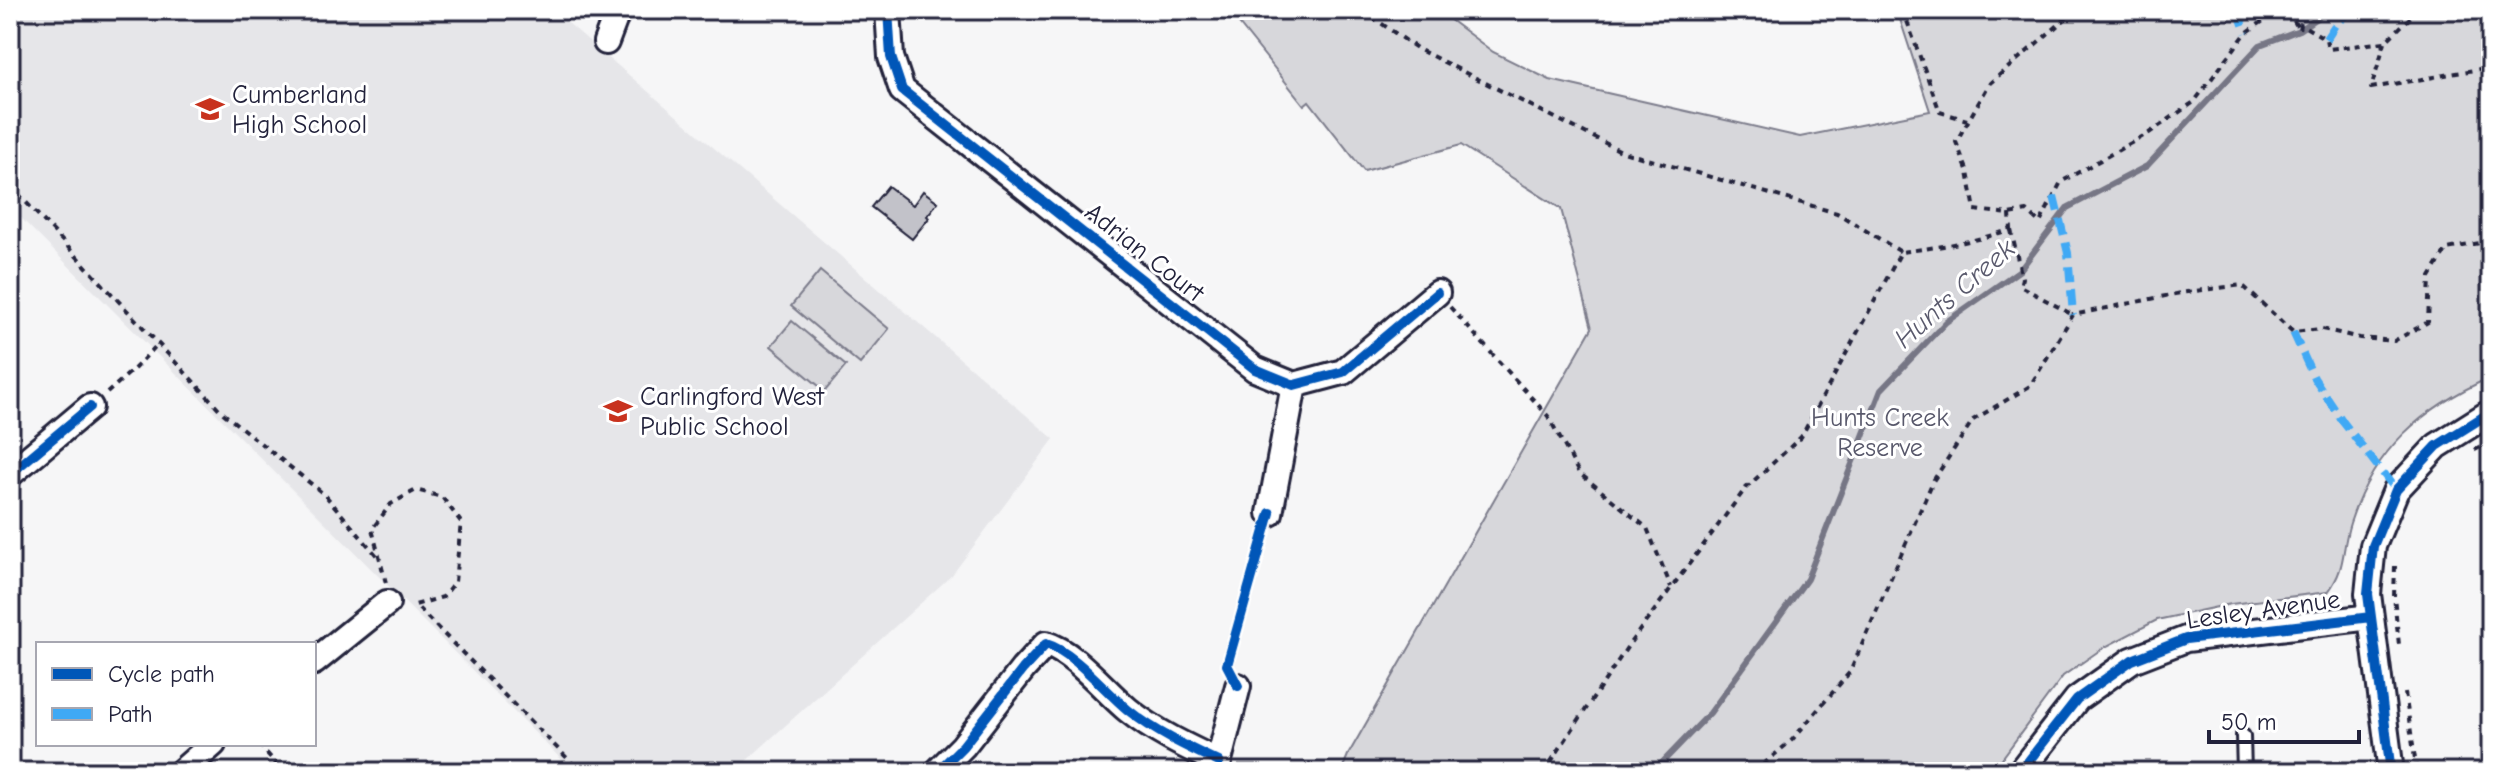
<svg xmlns="http://www.w3.org/2000/svg" width="2501" height="782" viewBox="0 0 2501 782" font-family="'Comic Neue',sans-serif">
<style>
.built{fill:#e6e6e9}
.green{fill:#d7d7db;stroke:#7c7c8b;stroke-width:2}
.lines{fill:none;stroke-linecap:round;stroke-linejoin:round}
.stream{stroke:#767685;stroke-width:6}
.building{fill:#c2c2c9;stroke:#22223b;stroke-width:2}
.service-casing{stroke:#22223b;stroke-width:18}
.minor-casing{stroke:#22223b;stroke-width:30}
.path{stroke:#22223b;stroke-width:4;stroke-dasharray:6 6;stroke-linecap:butt}
.service{stroke:#fff;stroke-width:12}
.minor{stroke:#fff;stroke-width:24}
.quiet{stroke:#3fa9f5;stroke-width:8;stroke-dasharray:16 8;stroke-linecap:butt}
.cycleway-casing{stroke:#fff;stroke-width:15}
.cycleway{stroke:#0057b8;stroke-width:10}
.labels{text-anchor:middle;stroke-width:6;stroke-linejoin:round;paint-order:stroke}
.poi-label{font-size:26px;fill:#22223b;stroke:#fff;text-anchor:start}
.street-label{font-size:26px;fill:#22223b;stroke:#fff}
.park-label{font-size:26px;fill:#58586b;stroke:#fff}
.water-label{font-size:28px;font-style:italic;fill:#5a5a6d;stroke:#fff}
</style>
<rect width="100%" height="100%" fill="#f6f6f7"/>
<filter id="ink" filterUnits="userSpaceOnUse"><feTurbulence type="fractalNoise" baseFrequency=".0125" numOctaves="2"/><feDisplacementMap in="SourceGraphic" scale="16" xChannelSelector="R" yChannelSelector="G"/><feConvolveMatrix kernelMatrix="1 2 1 2 8 2 1 2 1" color-interpolation-filters="sRGB"/></filter>
<g filter="url(#ink)">
<path class="built" d="M10 10H553L1054 439 952 575 734 772H574L10 207Z"/>
<path class="green" d="M1228 10H1437L1493 52 1550 80 1800 137 1930 111 1897 10H2491V377C2422 408 2374 449 2350 523 2341 551 2347 566 2328 592L2231 604 2157 620 2103 648 2063 676 1992 772H1341L1348 755 1592 328 1561 209 1461 145 1364 171 1309 101 1304 105Z
M820 271 889 329 860 364 791 306Z
M792 321 846 366 825 391 771 346Z"/>
<g class="lines">
<path class="stream" d="M1653 772 1710 713 1807 579 1881 390 1946 322 2020 270 2067 208 2147 166 2260 45 2299 30 2328 10"/>
</g>
<path class="building" d="M888 186 913 205 923 191 938 202 927 216 929 218 912 239 871 207Z"/>
<g class="lines">
<defs>
<path id="service" d="M2243 736 2244 772"/>
<path id="minor" d="M888 10 891 57 902 90 1255 369 1294 385 1343 372 1437 293
M606 42 618 10
M10 474 90 407
M1270 513 1294 385
M314 662 387 603
M181 772 213 744
M937 772 963 746 1023 669 1046 644C1074 652 1105 691 1128 710 1155 732 1187 747 1219 762
M1216 772 1238 686
M2020 772 2077 699 2132 660 2186 639 2371 617
M2391 772 2368 594 2373 546 2396 490 2437 446 2491 412"/>
</defs>
<use href="#service" class="service-casing"/>
<use href="#minor" class="minor-casing"/>
<path class="path" d="M1362 10 1418 49 1623 152 1837 213 1901 252
M1903 10 1940 112 1967 120
M2076 10 1990 83 1956 142 1968 172 1975 210 2010 214 2027 211 2040 223 2061 182 2149 133 2194 102 2246 33 2279 10
M2288 10 2299 30 2300 24 2326 39 2328 49 2385 42 2418 10
M2385 42 2371 88 2491 67
M10 185 223 413 325 495 378 557
M2011 230 2022 278 2020 286 2073 315
M1450 307 1548 416 1579 473 1647 528 1671 587
M107 393 135 368 158 344
M2475 450 2491 442
M2395 566 2394 596 2399 645
M386 583 372 529 391 504 416 490 442 497 461 522 455 582 443 597 415 605 581 772
M2405 693 2417 772
M259 744 283 772
M1544 772 1630 643 1746 488 1801 437 1901 252C1939 247 1975 242 2011 229L2010 214
M1754 772 1792 740 1850 672 1933 481 1973 420 2030 386 2073 315 2180 293 2242 285 2293 332 2322 329 2360 338 2394 341 2428 322 2430 277 2447 249 2480 243 2491 246"/>
<use href="#service" class="service"/>
<use href="#minor" class="minor"/>
<path class="quiet" d="M2238 10 2246 33
M2326 39 2335 25 2351 10
M2054 196 2068 253 2073 315
M2293 332 2314 378 2343 422 2396 490"/>
<defs>
<path id="cycleway" d="M888 10 891 57 902 90 1255 369 1294 385 1343 372 1437 293
M10 474 90 407
M1238 686 1227 665 1270 513
M937 772 963 746 1023 669 1046 644C1074 652 1105 691 1128 710 1155 732 1187 747 1219 762
M2020 772 2077 699 2132 660 2186 639 2371 617
M2391 772 2368 594 2373 546 2396 490 2437 446 2491 412"/>
</defs>
<use href="#cycleway" class="cycleway-casing"/>
<use href="#cycleway" class="cycleway"/>
</g>
</g>
<defs>
<symbol id="school-bare" viewBox="-9 -9 18 18"><path d="M0-5L7-2L0 1L-7-2ZM-4 1L0 2.5L4 1V4Q0 6-4 4Z" fill="#c8321e" stroke="#fff" stroke-width="2.5" paint-order="stroke"/></symbol>
</defs>
<g fill-rule="evenodd">
<use href="#school-bare" x="190" y="89" width="40" height="40"/>
<use href="#school-bare" x="598" y="391" width="40" height="40"/>
</g>
<g class="labels">
<g class="poi-label">
<text x="232" y="103">Cumberland<tspan x="232" dy="30">High School</tspan></text>
<text x="640" y="405">Carlingford West<tspan x="640" dy="30">Public School</tspan></text>
</g>
<g class="street-label">
<text transform="translate(1145 252) rotate(38)" y="9">Adrian Court</text>
<text transform="translate(2263 609) rotate(-8)" y="9">Lesley Avenue</text>
</g>
<g class="park-label">
<text x="1880" y="426">Hunts Creek<tspan x="1880" dy="30">Reserve</tspan></text>
</g>
<g class="water-label">
<text transform="translate(1954 293) rotate(-41)" y="10">Hunts Creek</text>
</g>
</g>
<rect width="2501" height="782" fill="none" stroke="#fff" stroke-width="40"/>
<rect x="20" y="20" width="2461" height="742" fill="none" stroke="#22223b" stroke-width="3" filter="url(#ink)"/>
<rect x="36" y="642" width="280" height="104" fill="#ffffff" stroke="#a7a7b1" stroke-width="2"/>
<rect x="52" y="668" width="40" height="12" fill="#0057b8" stroke="#a7a7b1" stroke-width="2"/>
<text x="108" y="682" font-size="24" fill="#22223b">Cycle path</text>
<rect x="52" y="708" width="40" height="12" fill="#3fa9f5" stroke="#a7a7b1" stroke-width="2"/>
<text x="108" y="722" font-size="24" fill="#22223b">Path</text>
<path d="M2209 730v12h150v-12" fill="none" stroke="#22223b" stroke-width="4"/>
<text x="2221" y="730" font-size="24" fill="#22223b" stroke="#ffffff" stroke-width="6" paint-order="stroke">50 m</text>
</svg>
